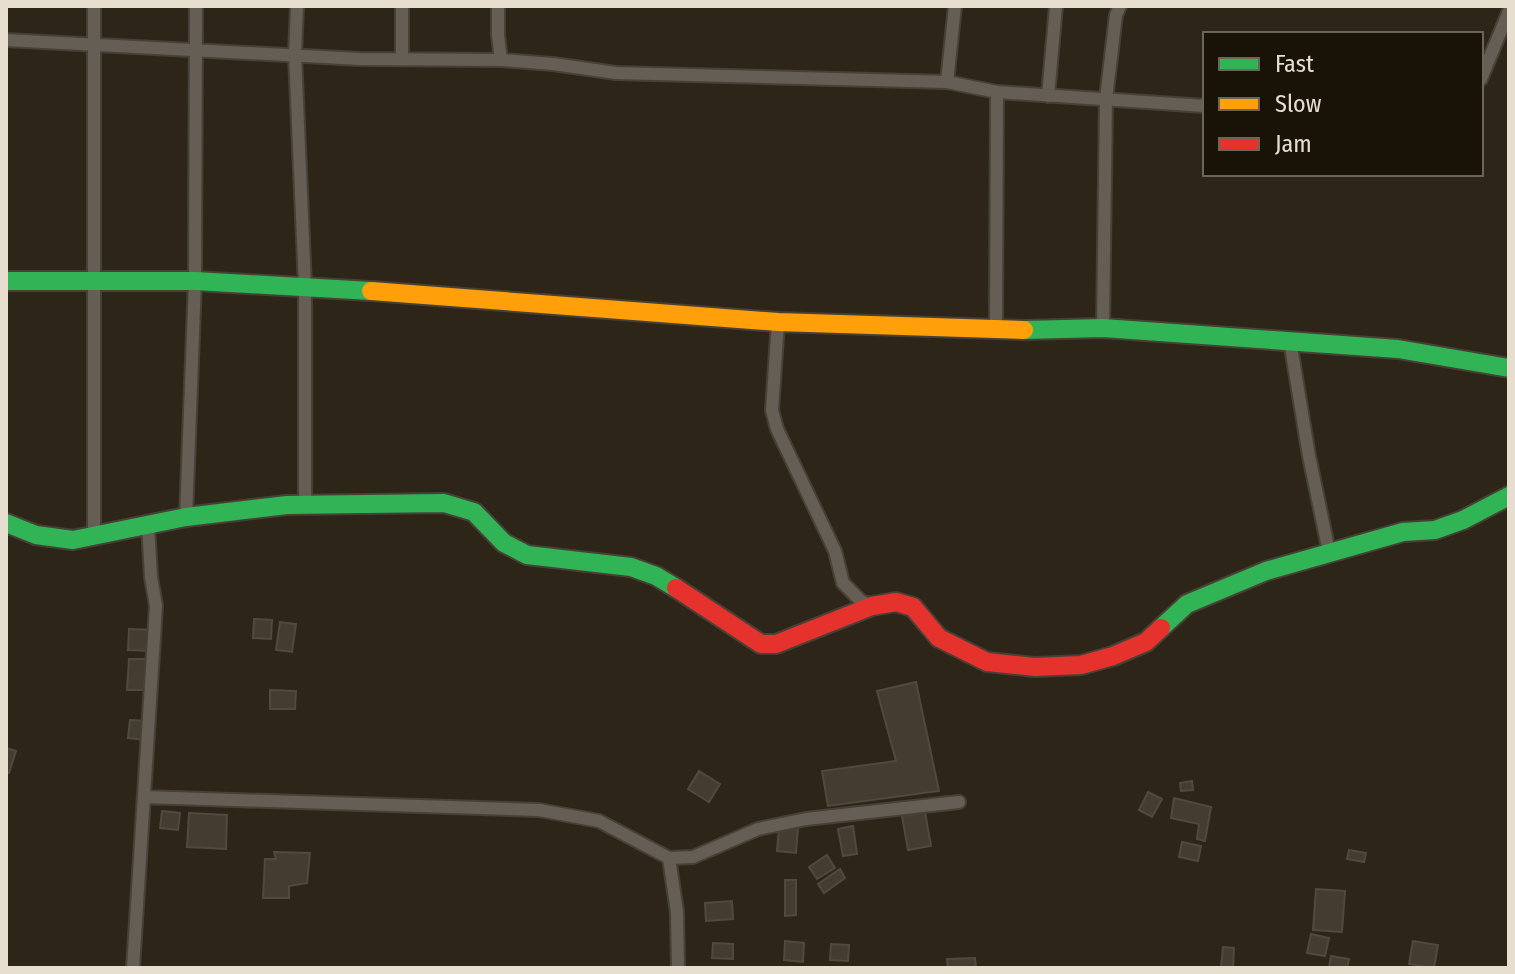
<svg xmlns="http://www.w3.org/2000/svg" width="1515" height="974" viewBox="0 0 1515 974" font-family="'Fira Sans Condensed',sans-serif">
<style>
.building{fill:#443c31;stroke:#50493e;stroke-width:2}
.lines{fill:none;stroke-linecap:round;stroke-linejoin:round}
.street-casing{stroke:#474036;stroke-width:16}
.fast-casing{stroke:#474036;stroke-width:22}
.slow-casing{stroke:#474036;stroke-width:22}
.jam-casing{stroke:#474036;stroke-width:22}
.street{stroke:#645e54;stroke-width:12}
.fast{stroke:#30b455;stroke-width:18}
.slow{stroke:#ff9f0a;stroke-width:18}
.jam{stroke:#e5322d;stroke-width:18}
</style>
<rect width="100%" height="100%" fill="#2d2517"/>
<path class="building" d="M254 619 272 620 271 639 253 638Z
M280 622 296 624 292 652 276 650Z
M129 629 154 630 153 651 128 650Z
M129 659H147L146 690H127Z
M916 682 939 791 828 806 822 771 896 761 877 691Z
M270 690 296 691 295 709H270Z
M130 720 147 721 145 740 128 738Z
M6 748 16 751 9 773 6 772Z
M699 771 720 784 709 802 688 789Z
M1192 781 1193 790 1181 791 1180 783Z
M1148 792 1162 799 1152 817 1139 810Z
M1174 798 1211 807 1205 841 1197 839 1199 824 1171 818Z
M162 811 180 813 178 830 160 828Z
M925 812 931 846 908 850 902 816Z
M189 813 227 815 226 849 187 847Z
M853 826 857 854 843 856 838 829Z
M779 827 798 828 796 853 777 851Z
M1182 842 1201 846 1198 861 1179 857Z
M1349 850 1366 853 1364 862 1347 859Z
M274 852 310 853 307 883 289 886V898H263L265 859H276Z
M827 855 835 868 817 879 809 867Z
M840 869 845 878 824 893 818 884Z
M785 880H796V915L785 916Z
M1316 889 1345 891 1342 932 1313 930Z
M732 901 733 919 706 921 705 903Z
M1311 934 1329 938 1325 956 1307 953Z
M785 941 804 943 803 962 784 960Z
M1413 941 1438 945 1434 968 1409 964Z
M713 943 733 944V959L712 958Z
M831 944 849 945 848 961 830 960Z
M1223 947 1234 948 1233 968H1221Z
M1331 956 1349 959 1347 968H1329Z
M975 958 976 968H948L947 959Z"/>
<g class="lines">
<defs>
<path id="street" d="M94 6V536
M297 6 295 55 305 286V505
M498 6V35L501 60
M6 40 360 59 501 60 553 64 616 73 947 82 997 92 1205 106
M402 59V6
M1481 79 1509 11
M947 82 955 6
M1048 96 1056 6
M778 322 772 410 777 429 835 551 843 583 861 601 872 606
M996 328 997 92
M1103 328 1106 99 1116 15 1120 6
M1290 341 1309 456 1329 552
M186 517 195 281 196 6
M144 797 539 810 599 821 669 858
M133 968 156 606 151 577 148 525
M678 968 677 912 669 858 693 857 758 829 806 819 959 802"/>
<path id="fast" d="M6 281H195L371 291
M1024 330 1103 328 1398 349 1509 368
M6 523 36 535 73 540 186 517 287 505 444 503 474 512 504 543 527 555 631 567 656 576 676 588
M1161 628 1187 604 1266 571 1403 532 1435 530 1463 520 1509 496"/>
<path id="slow" d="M371 291 778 322 1024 330"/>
<path id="jam" d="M676 588 761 644H776L872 606 896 602 913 607 939 638 987 662 1035 667 1081 665 1113 656 1146 642 1161 628"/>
</defs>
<use href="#street" class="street-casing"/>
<use href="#fast" class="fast-casing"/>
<use href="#slow" class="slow-casing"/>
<use href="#jam" class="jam-casing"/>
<use href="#street" class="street"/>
<use href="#fast" class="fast"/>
<use href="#slow" class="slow"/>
<use href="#jam" class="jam"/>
</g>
<rect width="1515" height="974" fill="none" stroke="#e8decf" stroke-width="16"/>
<rect x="1203" y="32" width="280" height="144" fill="#181207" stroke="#6b6457" stroke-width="2"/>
<rect x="1219" y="58" width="40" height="12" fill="#30b455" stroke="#6b6457" stroke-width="2"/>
<text x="1275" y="72" font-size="24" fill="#e8decf">Fast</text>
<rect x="1219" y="98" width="40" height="12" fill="#ff9f0a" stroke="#6b6457" stroke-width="2"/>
<text x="1275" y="112" font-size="24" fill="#e8decf">Slow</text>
<rect x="1219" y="138" width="40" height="12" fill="#e5322d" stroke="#6b6457" stroke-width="2"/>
<text x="1275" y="152" font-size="24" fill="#e8decf">Jam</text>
</svg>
